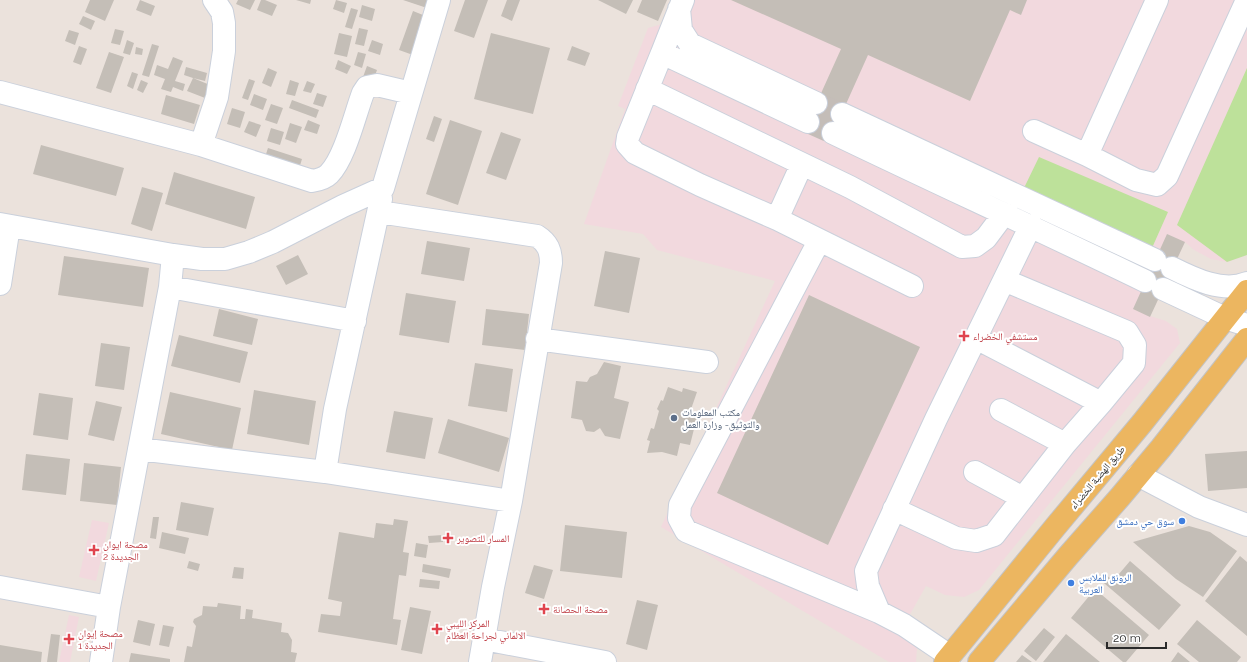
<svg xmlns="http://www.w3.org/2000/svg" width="1247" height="662" viewBox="0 0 1247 662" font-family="Raleway,'Noto Naskh Arabic',sans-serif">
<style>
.medical{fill:#f2d9de}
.green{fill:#bde19a}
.building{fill:#c4beb7}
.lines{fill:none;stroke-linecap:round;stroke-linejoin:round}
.minor-tunnel{stroke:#c4bdb8;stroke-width:22;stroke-dasharray:22 11;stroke-linecap:butt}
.minor-casing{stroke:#cad0db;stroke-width:24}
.major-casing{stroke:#c3c3c3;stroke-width:24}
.minor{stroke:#fff;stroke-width:22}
.major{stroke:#ecb660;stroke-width:22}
.health-dot{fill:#e0444e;stroke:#fff;stroke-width:1.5}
.service-dot{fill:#5c6f8a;stroke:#fff;stroke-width:1.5}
.shop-dot{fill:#3f7fe0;stroke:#fff;stroke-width:1.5}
.labels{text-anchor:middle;stroke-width:4;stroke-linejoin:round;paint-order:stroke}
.health-label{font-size:10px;fill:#be3a42;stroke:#fff;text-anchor:start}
.service-label{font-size:10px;fill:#4e5e75;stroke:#fff;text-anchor:start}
.street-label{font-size:10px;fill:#2a2a2a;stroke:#fff}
.shop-label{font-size:10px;fill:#366cbe;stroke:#fff;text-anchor:end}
</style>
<rect width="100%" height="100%" fill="#ebe2dc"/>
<path class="medical" d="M672 0H1247V255L1227 262 1211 259 1194 250 1185 242 1150 316 1166 321 1177 329 1180 343 979 590 964 597 945 595 926 586 900 632 912 639 917 647 916 662H889L661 527 775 281 657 250 643 234 584 224 625 109 618 106 648 28 662 24Z
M92 520 109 523 96 581 79 577Z
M69 615 79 617 70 662H59Z"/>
<path class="green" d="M1247 68V255L1227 262 1177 225Z
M1039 157 1168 212 1152 248 1024 188Z"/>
<path class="building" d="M90 0H114L105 21 85 12Z
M140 0 155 6 151 16 136 10Z
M238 0H255L250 10 236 4Z
M261 0H265L277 5 272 16 257 10Z
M296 0H311L310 4Z
M336 0 347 3 344 13 333 9Z
M403 0H430L427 8Z
M465 0H488L474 38 454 31Z
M507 0H520L512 21 501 16Z
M598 0H633L626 14Z
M642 0H667L658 21 637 12Z
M731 0H1027L1021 15 1010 10 970 101 868 55 829 142 804 131 841 49Z
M362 5 375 9 372 21 359 17Z
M351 8 358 10 352 29 345 27Z
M413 11 428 17 413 55 399 50Z
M83 16 95 21 91 30 79 24Z
M359 28 368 30 364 46 355 44Z
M115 29 124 31 120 45 111 43Z
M69 30 79 33 75 45 65 41Z
M339 33 352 36 347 57 334 54Z
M491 33 550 48 533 114 474 99Z
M127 40 134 43 130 55 123 53Z
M372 40 383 44 380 55 368 51Z
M152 44 159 46 149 77 142 75Z
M79 46 87 49 81 65 73 62Z
M572 46 590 53 585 66 567 60Z
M136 47 143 49 142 55 135 54Z
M109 52 124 57 111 93 96 88Z
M358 52 366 54 362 68 354 65Z
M173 57 183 61 175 81 185 84 183 91 173 87 171 92 161 89 165 79 154 75 157 65 168 69Z
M338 60 351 66 347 74 335 69Z
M367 66 377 70 373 81 363 77Z
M186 67 207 73 205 81 193 78 210 85 205 98 187 91 193 78 184 75Z
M268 68 277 72 271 87 262 83Z
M132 72 138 74 133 89 127 86Z
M249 79 255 81 248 100 242 98Z
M141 80 148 83 143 93 137 90Z
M290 80 299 83 295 96 286 94Z
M307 81 315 84 311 93 303 91Z
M317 93 327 96 323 107 313 104Z
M254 94 267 99 263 110 250 105Z
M166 95 200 105 194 124 161 114Z
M292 100 319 110 316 118 289 108Z
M271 104 283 108 277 124 265 120Z
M232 108 245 112 240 128 227 124Z
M434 116 442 119 434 142 426 139Z
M308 120 320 125 317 134 304 130Z
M450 120 482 131 458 205 426 194Z
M249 121 261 125 256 137 244 132Z
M290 123 302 127 296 143 285 139Z
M271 128 284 132 280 145 267 141Z
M501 132 521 139 506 180 486 173Z
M41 145 124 168 116 196 33 174Z
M268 148 302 159 298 172 264 160Z
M174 172 255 197 246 229 165 204Z
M142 187 163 193 152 231 131 224Z
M1167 234 1185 242 1150 317 1133 309Z
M427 241 470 248 464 281 421 274Z
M605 251 640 258 629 313 594 306Z
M298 255 308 274 286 285 276 266Z
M64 256 149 268 143 307 58 295Z
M406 293 456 301 449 343 399 335Z
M809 295 920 347 828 545 717 493Z
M219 309 258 319 252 345 213 336Z
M486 309 529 314 525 350 482 345Z
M179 335 248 352 240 383 171 366Z
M101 343 130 347 124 390 95 386Z
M604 362 621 366 614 398 629 402 620 439 605 436 600 428 594 432 586 431 582 420 571 418 576 381 587 382 590 377 597 374Z
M475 363 513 369 507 412 468 406Z
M668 387 682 392 683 388 697 392 689 415 700 419 697 428 694 429 690 445 680 443 677 456 662 452 647 453 650 441 647 440 651 428 654 429 659 411 657 409 661 400 663 401Z
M254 390 316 401 309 445 247 434Z
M170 392 241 408 232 450 161 434Z
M39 393 73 398 68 440 33 435Z
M96 401 122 407 114 441 88 435Z
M394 411 433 418 425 459 386 452Z
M448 419 509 438 499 472 438 453Z
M1247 451V488L1208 491 1205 454Z
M26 454 70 459 66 495 22 490Z
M84 463 121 467 117 505 80 501Z
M181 502 214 508 208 536 176 530Z
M153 517H159L156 539 150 538Z
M394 519 408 521 403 552 409 553 406 576 399 575 393 619 401 620 397 645 318 632 321 614 340 616 342 602 328 599 339 532 374 538 376 523 393 525Z
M565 525 627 532 622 578 560 571Z
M1189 526 1210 532 1237 551 1203 597 1176 579 1133 542Z
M162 532 189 538 185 554 159 548Z
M443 535V542L429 543 428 536Z
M416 543 428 545 426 558 414 556Z
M1240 556 1247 562V636L1205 601Z
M189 561 200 564 198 571 187 568Z
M1130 561 1181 605 1159 630 1098 578 1103 572 1113 581Z
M423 564 451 569 449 578 422 572Z
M534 565 553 570 544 599 525 593Z
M234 567 244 568 243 579 232 578Z
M420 579 440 581 439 589 419 587Z
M1095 589 1149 635 1126 662H1123L1071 618Z
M637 600 658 605 647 650 626 644Z
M218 603 241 606 240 619H245L246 609 253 610 252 618 282 623 281 632 288 633 292 640 291 652 297 653 295 662H184L187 646 192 647 196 626 193 622 194 619 202 615 203 606 217 607Z
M410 607 431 611 422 654 401 650Z
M138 620 155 624 150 646 133 642Z
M1197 620 1241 657 1237 662H1199L1177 644Z
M163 625 174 627 169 647 159 645Z
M1044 628 1055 637 1036 661 1024 651Z
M51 634 60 635 57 662H47Z
M1066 634 1100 662H1043Z
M0 645 42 652 41 662H0Z
M1178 652 1190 662H1171Z
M131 653 170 659V662H129Z
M1022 655 1032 662H1016Z"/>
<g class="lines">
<path class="minor-tunnel" d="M816 103 842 114
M808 122 833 133"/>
<defs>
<path id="minor" d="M683 0 662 53 808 122
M679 9 681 30 690 44 816 103
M662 53 628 137 627 144 635 153 700 185 777 219 912 286
M647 89 850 187 962 247 975 246 986 238 1004 214
M0 92 201 145 312 181C318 180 325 178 329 174 345 158 355 114 363 93L367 87 377 85 411 93
M842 114 1155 260
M1034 131 1087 155 1136 180 1157 185 1167 176 1247 0
M833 133C937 183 1042 231 1145 281
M201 145 217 97 224 51V23L222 12 214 0
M1087 155 1157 0
M379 212 537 236C548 243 551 251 551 263L511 501 493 587 480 662
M777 219 802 164
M0 224 173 255 202 259H225L249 252 273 242 343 206 383 188 439 0
M819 241 680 505 679 518 686 531 879 612
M1172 268C1194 279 1223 293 1247 283
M0 284 9 226
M170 287 355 321
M1163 289 1225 318 1247 325
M976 338 1101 403
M537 339 707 362
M1001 410 1065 444
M139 449 325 472 511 501
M325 472 335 409 381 199
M975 472 1023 498
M1138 475 1199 507 1247 525
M894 509 956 538 976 541 994 535 1065 444 1101 403 1134 363 1135 345 1127 332 1004 280
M0 587 109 607
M484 639 605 662
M950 656 904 625 879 612 868 586 866 571 936 419 1031 225
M101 662 109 607 170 287 173 255"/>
<path id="major" d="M945 662 1056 526 1142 423 1247 291
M979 662 1068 556 1120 497 1161 448 1247 339"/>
</defs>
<use href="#minor" class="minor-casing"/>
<use href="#major" class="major-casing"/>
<use href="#minor" class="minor"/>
<use href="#major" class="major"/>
</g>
<g class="health-dot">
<path d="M962 330h4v4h4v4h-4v4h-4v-4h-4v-4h4z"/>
<path d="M446 532h4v4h4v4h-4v4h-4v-4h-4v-4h4z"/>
<path d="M92 544h4v4h4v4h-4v4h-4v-4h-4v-4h4z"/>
<path d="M542 603h4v4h4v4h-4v4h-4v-4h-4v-4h4z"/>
<path d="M435 623h4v4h4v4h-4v4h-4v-4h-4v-4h4z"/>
<path d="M67 633h4v4h4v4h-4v4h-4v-4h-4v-4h4z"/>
</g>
<circle class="service-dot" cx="674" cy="418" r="4"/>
<g class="shop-dot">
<circle cx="1182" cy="521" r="4"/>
<circle cx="1071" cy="583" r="4"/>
</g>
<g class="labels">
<g class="health-label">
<text x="973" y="340">مستشفي الخضراء</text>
<text x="457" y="542">المسار للتصوير</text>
<text x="103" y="548">مصحة ايوان<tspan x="103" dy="12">الجديدة 2</tspan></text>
<text x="553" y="613">مصحة الحصانة</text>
<text x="446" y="627">المركز الليبي<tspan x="446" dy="12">الالماني لجراحة العظام</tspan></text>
<text x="78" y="637">مصحة إيوان<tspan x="78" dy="12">الجديدة 1</tspan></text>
</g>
<g class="service-label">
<text x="682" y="416">مكتب المعلومات<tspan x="682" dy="12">والتوثيق- وزارة العمل</tspan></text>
</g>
<g class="street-label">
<text transform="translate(1097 477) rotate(-50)" y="4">طريق الهضبة الخضراء</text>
</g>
<g class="shop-label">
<text x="1174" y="525">سوق حي دمشق</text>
<text x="1079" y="581" text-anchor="start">الرونق للملابس<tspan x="1079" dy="12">العربية</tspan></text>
</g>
</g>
<path d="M1107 642v6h59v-6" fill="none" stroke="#2a2a2a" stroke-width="2"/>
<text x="1113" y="642" font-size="12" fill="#2a2a2a" stroke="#ffffff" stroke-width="3" paint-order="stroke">20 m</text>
</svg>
